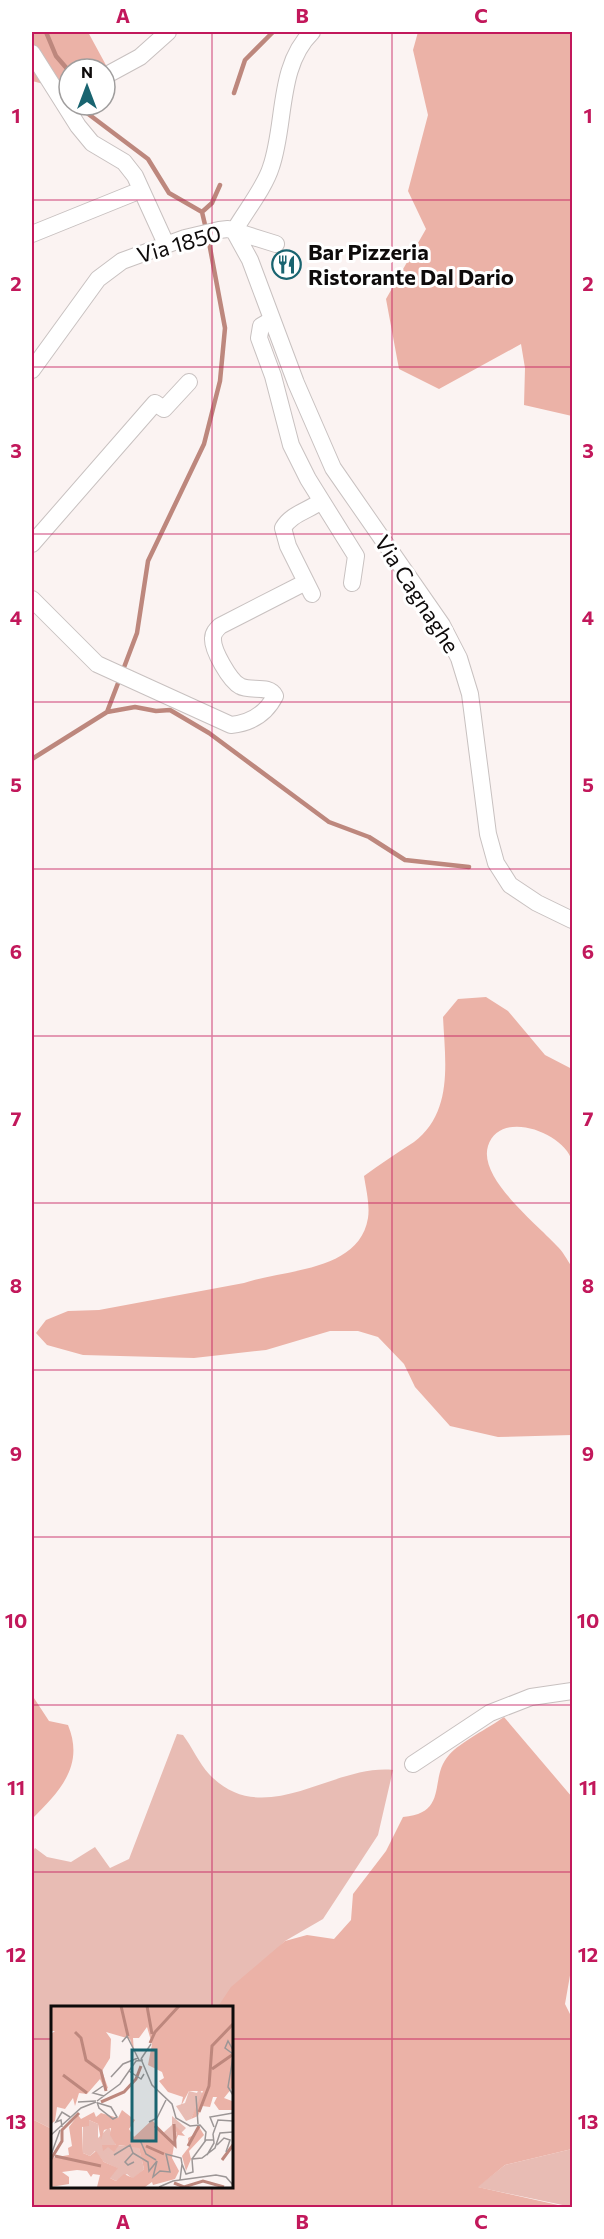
<svg xmlns="http://www.w3.org/2000/svg" width="604" height="2239" viewBox="0 0 604 2239" font-family="Commissioner,sans-serif">
<style>
.green{fill:#e8bcb4}
.forest{fill:#ebb2a7}
.lines{fill:none;stroke-linecap:round;stroke-linejoin:round}
.stream{stroke:#bd877d;stroke-width:4.5}
.minor-casing{stroke:#c8c1c0;stroke-width:18}
.minor{stroke:#fff;stroke-width:16}
.grid{fill:none;stroke:#c2185b;stroke-width:1.5;stroke-opacity:0.55}
.labels{text-anchor:middle;stroke-width:6;stroke-linejoin:round;paint-order:stroke}
.street-label{font-size:22px;fill:#0e0b0b;stroke:#fff}
.poi-label{font-size:22px;font-weight:bold;fill:#0e0b0b;stroke:#fff;text-anchor:start}
.inset-river{fill:none;stroke:#bd877d;stroke-width:3}
.inset-road{fill:none;stroke:#9c9696;stroke-width:1.5}
.view{fill:#196470;fill-opacity:0.15;stroke:#196470;stroke-width:3}
.inset-edge{fill:none;stroke:#0e0b0b;stroke-width:3}
.neatline{fill:none;stroke:#c2185b;stroke-width:2}
.grid-label{font-size:20px;text-anchor:middle;font-weight:bold;fill:#c2185b}
</style>
<rect width="100%" height="100%" fill="#fbf3f2"/>
<path class="green" d="M177 1734 183 1735C192 1747 199 1763 209 1774 264 1832 331 1764 393 1770L378 1835 323 1919 285 1941 217 2008H52V2129L32 2119V1853L35 1848 47 1857 71 1862 95 1847 110 1868 129 1859Z
M572 2149V2207L477 2187 505 2165Z"/>
<path class="forest" d="M32 32H88L107 67 69 69V86L63 89 32 81Z
M418 32H572V416L524 405 525 368 521 344 439 389 399 369 386 299 426 229 408 191 428 115 413 50Z
M486 997 508 1011 545 1055 572 1069V1161C565 1133 500 1108 488 1146 478 1178 537 1224 556 1245 563 1251 567 1260 572 1267V1435L498 1437 450 1426 415 1387 404 1364 378 1337 358 1331H330L266 1350 194 1358 83 1355 47 1345 36 1333 46 1320 68 1311 99 1310 244 1283C285 1269 359 1272 368 1218 370 1205 366 1189 364 1176 380 1164 397 1153 414 1142 454 1112 445 1060 443 1017L458 999Z
M32 1695 49 1721 68 1725C85 1766 59 1792 32 1819Z
M504 1717 572 1797V1964L565 2004 572 2018V2149L505 2165 478 2187 567 2207H32V2119L52 2129V2186H231V2008H217L231 1987 285 1941 307 1935 334 1939 351 1920 353 1894 386 1851 403 1817C450 1813 428 1778 449 1755 460 1742 489 1728 504 1717Z"/>
<g class="lines">
<path class="stream" d="M46 32 56 56 69 71
M234 93 245 60 273 32
M83 105 87 113 148 159 169 193 202 212
M206 229 202 212 212 203 220 185
M123 670 137 633 148 561 204 444 220 381 225 328 208 237
M107 712 135 707 156 711 170 710 209 733 329 822 369 837 405 860 469 867
M32 759 107 712 120 678"/>
<defs>
<path id="minor" d="M32 53 78 126 92 143 124 162 135 176 166 244
M105 76 140 57 168 32
M234 231 250 260 296 383 333 468 442 625 459 658 470 694 488 834 496 863 510 885 537 903 572 920
M234 231C245 212 265 187 271 167 286 124 277 66 312 32
M32 234 141 190
M271 320 261 326 259 338 273 376 291 445 308 479 356 556 352 583
M32 370 98 279 122 261 185 238 219 230 228 229 276 244
M32 544 155 403 164 409 189 382
M312 594 288 546 283 528C291 514 308 511 321 501
M32 599 97 664 231 725C250 723 266 714 275 696 269 684 250 692 240 686 230 681 212 650 213 638 213 633 216 630 220 626L306 582
M413 1764 490 1713 531 1697 572 1691"/>
</defs>
<use href="#minor" class="minor-casing"/>
<use href="#minor" class="minor"/>
</g>
<path class="grid" d="M212 32V2008M392 32V2208M32 200H572M32 367H572M32 534H572M32 702H572M32 869H572M32 1036H572M32 1203H572M32 1370H572M32 1537H572M32 1705H572M32 1872H572M32 2039H52M231 2039H572M212 2186V2208"/>
<defs>
<symbol id="restaurant-ring" viewBox="-11 -11 22 22"><circle r="9.5" fill="#fff" stroke="#196470" stroke-width="1.5"/><path d="M-5-6h1v4h1v-4h1v4h1v-4h1v5L-1.5 .5V6h-2V.5L-5-1ZM5-6V6H3V1.5H1.5Q1.5-4 5-6Z" fill="#196470"/></symbol>
</defs>
<g fill-rule="evenodd">
<use href="#restaurant-ring" x="270" y="248" width="33" height="33"/>
</g>
<g class="labels">
<g class="street-label">
<text transform="translate(179 244) rotate(-16)" y="8">Via 1850</text>
<text transform="translate(417 594) rotate(57)" y="8">Via Cagnaghe</text>
</g>
<g class="poi-label">
<text x="308" y="260">Bar Pizzeria<tspan x="308" dy="25">Ristorante Dal Dario</tspan></text>
</g>
</g>
<g transform="translate(51 2006)">
<rect width="182" height="182" fill="#fbf3f2"/>
<path d="M148 82 152 89 140 113 135 115 125 100 134 97 138 85 146 87ZM121 110 135 122 130 127 122 117 126 128 122 136 112 127 121 119ZM38 114 47 118V132L58 121 65 139 88 141 93 163 82 173 76 168 65 175 57 171 66 162 53 156 44 145 39 150 32 147V120L38 119Z" fill="#e8bcb4"/>
<path d="M0 0H181V82L173 92 181 95V104H168L163 97 166 91H162L159 101 151 100 147 110 140 113 152 85H138L130 100 132 91 117 86 108 75 113 72 111 66 97 59 101 38 96 21 88 32H82L83 47 79 33 55 26 60 33 59 52 51 65 57 82 54 84 49 73 36 88 28 87 24 100 22 92 14 103 6 101 4 115 0 118V28L4 25H0ZM71 104 84 114 78 123 83 131 101 114 122 136 126 128 122 117 134 130 127 129 123 139 121 152 128 165 124 173 102 179 101 176 94 181H46L49 169 42 168 40 171 36 165 26 164 11 166 18 171V178L0 181V152L18 149 17 142 21 140 18 121 27 109 30 113 43 106 45 111 50 107 67 112ZM38 114 47 118 50 134 53 124 60 122 59 129 65 139H51L52 145 57 141 63 146 68 139 88 142 93 163 82 172 73 168 65 175 59 172 67 162 53 156 45 145 39 150 32 147 31 121 38 120ZM147 119 153 129 138 145 140 153 135 165 131 150 138 141 137 132 146 127Z" fill="#ebb2a7" fill-rule="evenodd"/>
<path class="inset-river" d="M70 0 77 30M96 0 101 28M24 26 30 32 35 54 50 65 55 85M99 37 104 26 128 0M161 63 181 49M12 69 36 87M50 96 73 86 85 73 90 60M148 106 158 80 161 40 182 18M104 120 124 139 123 118M95 140 113 148M137 140 148 120M4 150 50 160M0 153 11 135V124L28 107M171 154 182 139M123 177 133 181 152 175 173 181"/>
<path class="inset-road" d="M71 36 76 30 88 54M182 44 177 35 174 42 182 48M182 51 177 81 182 89M90 53 101 79 121 98 125 112 139 120 149 119 155 126 154 134H163M90 53 100 38M78 65 90 73 93 68M60 71 72 58 87 52M52 80 42 87 53 90M145 90 147 118M46 95 69 78 85 55 92 54M27 96 45 95M46 96 48 102 62 113 66 111 60 101 47 97M98 116 106 112 115 94M11 121 10 114 5 116 11 106 19 111M163 121 159 111 182 107M162 128 167 114 182 115M0 129 30 102 45 96M89 134 95 148 105 154M166 139 173 132 179 134 175 146M82 147 97 156 98 165 106 155 102 171 109 165 119 166 115 148 130 152 131 158M82 147 74 156 77 159 83 156M0 149 9 124M63 149 79 139 82 147M156 149 163 137 162 128M141 153 155 134M129 174 131 158 135 168 142 166 141 153 151 152 164 142 169 127 182 126M108 181 122 175 165 169 175 171 182 179"/>
<path class="view" d="M81 44H105V135H81Z"/>
<rect width="182" height="182" class="inset-edge"/>
</g>
<rect width="604" height="2239" fill="none" stroke="#ffffff" stroke-width="66"/>
<g transform="translate(87 87)"><circle r="28" fill="#ffffff" stroke="#9f9d9d" stroke-width="1.5"/>
<path d="M0-4.5L10 22L0 15L-10 22Z" fill="#196470"/>
<text y="-9" font-size="16" font-weight="bold" text-anchor="middle" fill="#0e0b0b">N</text>
</g>
<rect x="33" y="33" width="538" height="2173" class="neatline"/>
<g class="grid-label">
<text x="123" y="23">A</text>
<text x="302" y="23">B</text>
<text x="481" y="23">C</text>
<text x="16" y="123">1</text>
<text x="588" y="123">1</text>
<text x="16" y="291">2</text>
<text x="588" y="291">2</text>
<text x="16" y="458">3</text>
<text x="588" y="458">3</text>
<text x="16" y="625">4</text>
<text x="588" y="625">4</text>
<text x="16" y="792">5</text>
<text x="588" y="792">5</text>
<text x="16" y="959">6</text>
<text x="588" y="959">6</text>
<text x="16" y="1126">7</text>
<text x="588" y="1126">7</text>
<text x="16" y="1293">8</text>
<text x="588" y="1293">8</text>
<text x="16" y="1461">9</text>
<text x="588" y="1461">9</text>
<text x="16" y="1628">10</text>
<text x="588" y="1628">10</text>
<text x="16" y="1795">11</text>
<text x="588" y="1795">11</text>
<text x="16" y="1962">12</text>
<text x="588" y="1962">12</text>
<text x="16" y="2129">13</text>
<text x="588" y="2129">13</text>
<text x="123" y="2229">A</text>
<text x="302" y="2229">B</text>
<text x="481" y="2229">C</text>
</g>
</svg>
